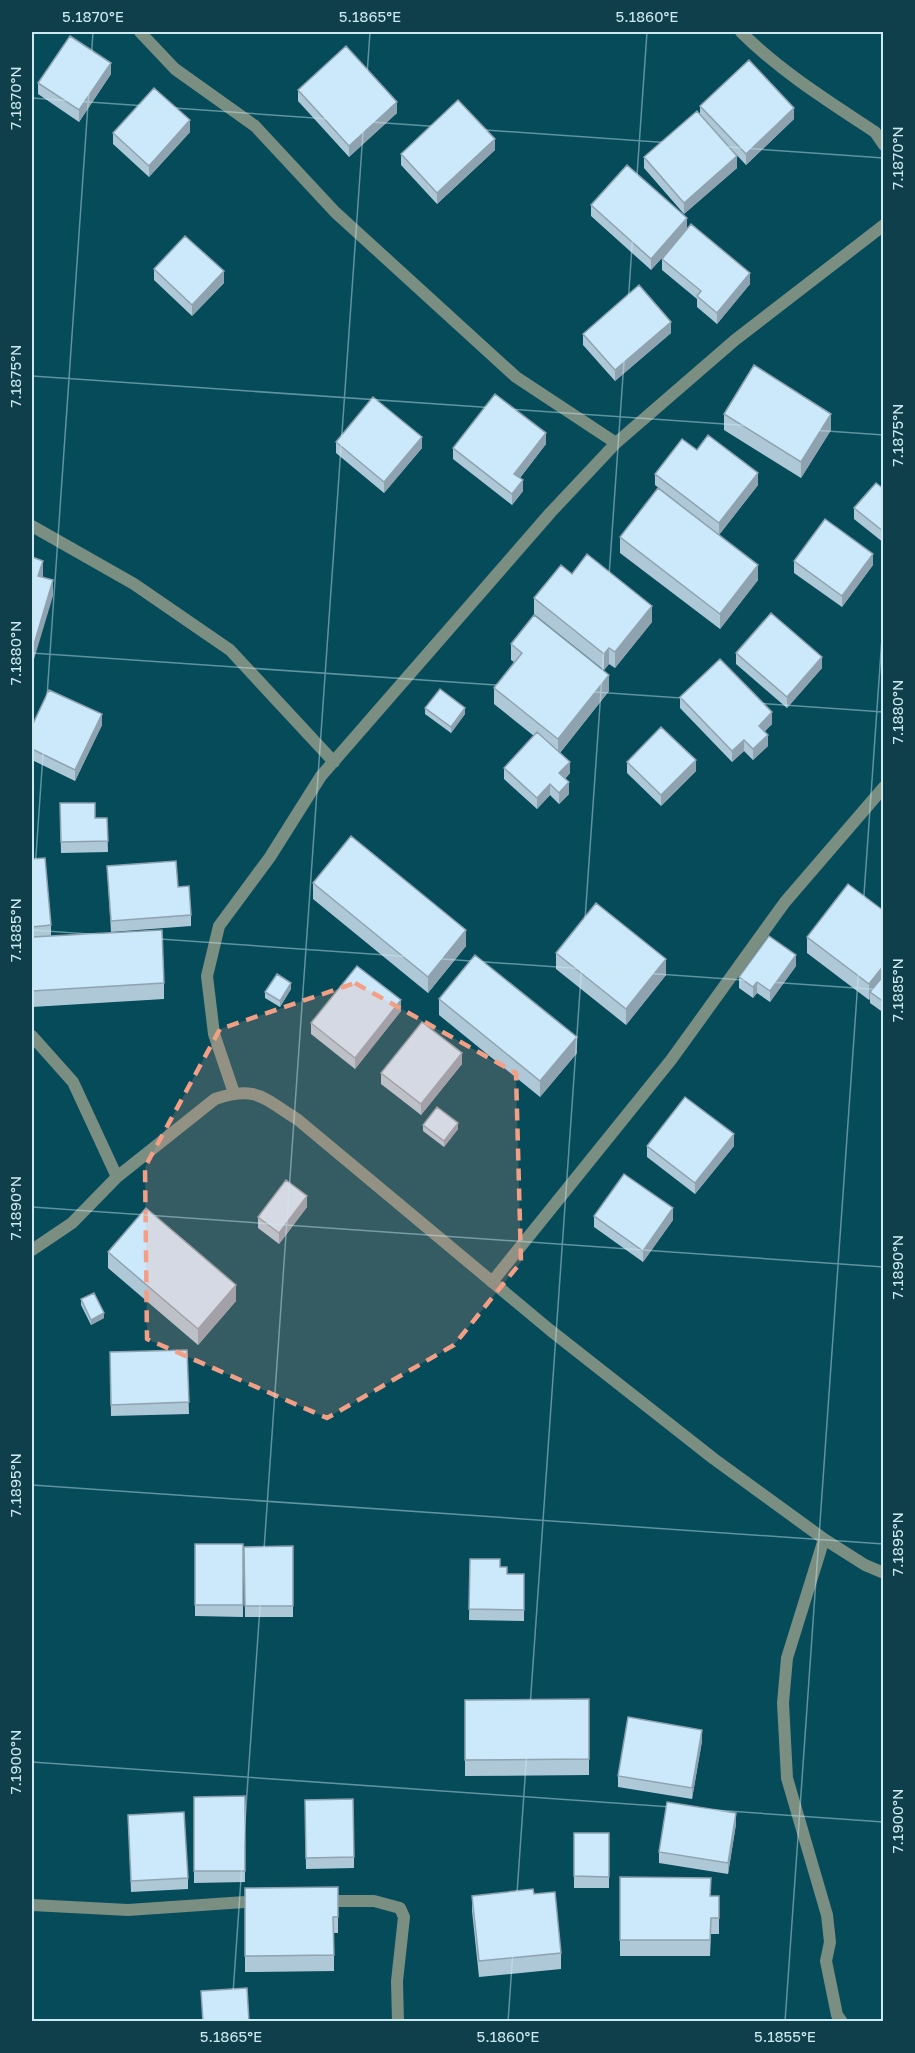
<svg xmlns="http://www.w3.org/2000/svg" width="915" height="2053" viewBox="0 0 915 2053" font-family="'Golos Text',sans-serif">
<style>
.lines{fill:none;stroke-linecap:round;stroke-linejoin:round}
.minor{stroke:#7a8e82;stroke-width:12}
.wall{fill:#afc8d8}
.shaded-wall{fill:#8fa2b0}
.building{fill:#cce8fb;stroke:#8fa2b0;stroke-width:1.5}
.marked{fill:#f39f85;fill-opacity:0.2;stroke:#f39f85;stroke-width:4.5;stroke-dasharray:12 8;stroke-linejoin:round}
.ticks{fill:none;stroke:#cdeaf3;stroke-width:1.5;stroke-opacity:0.45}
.neatline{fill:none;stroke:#cdeaf3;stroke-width:2}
.ticks-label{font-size:15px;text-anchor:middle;fill:#cdeaf3}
</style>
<rect width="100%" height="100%" fill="#054b5a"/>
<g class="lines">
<path class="minor" d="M140 32 175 69 255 126 335 212 516 377 616 443
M741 32C780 71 828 101 875 132L884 145
M32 526 134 584 230 650 334 762
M32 1036 73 1082 117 1177
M234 1093 214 1034 207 976 219 926 270 857 321 776 551 512 616 443 735 340 884 225
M32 1250 72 1223 117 1177 215 1099C256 1085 263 1098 297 1119L550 1330 714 1459 824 1539 865 1565 884 1573
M492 1282 671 1060 785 902 884 787
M824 1539 787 1658 783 1703 787 1778 827 1915 830 1942 826 1961 837 2015 842 2022
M323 1901H374L400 1908 404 1917 397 1981 398 2022
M32 1905 128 1910 261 1901"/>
</g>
<path class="wall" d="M111 74 79 122 38 94V83Z
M298 90 397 113 349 157 298 101Z
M700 106 794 119 746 165 732 150 737 168 684 214 644 168V157L700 115Z
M190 132 149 177 113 144V133Z
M495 150 437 204 401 165V154Z
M591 205 687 229 750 284 717 324 697 307V299L662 270V259L681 237 651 270 591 216Z
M154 269 224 283 192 316 154 280Z
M671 333 615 381 583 345V334Z
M724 414 831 430 801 478 724 430Z
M336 442 422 448 384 493 336 453Z
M546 444 520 478 523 491 512 505 453 459V448Z
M697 450 758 485 719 535 655 485V474Z
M884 489V543L854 519V508Z
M620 537 758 580 720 629 620 553Z
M794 561 873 565 842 607 794 573Z
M572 574 652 622 615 668 609 664 604 670 534 614V598Z
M511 644 609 691 560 753 570 773 565 779 569 794 559 804 550 795 537 809 504 779V768L534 736 494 704V688L514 662 511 660Z
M736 653 822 668 787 708 736 664Z
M680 697 772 724 764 732 768 746 753 760 744 751 732 762 680 708Z
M425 708 465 714 451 733 425 714Z
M102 725 75 781 32 760V726Z
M627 762 696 771 661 806 627 773Z
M60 803 95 818H107L108 852 61 853Z
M32 859 51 925V936L164 983V999L32 1007Z
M107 866 178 887 191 915V926L111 932Z
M313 883 466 946 428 993 313 899Z
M884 911V1013L870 1003V998L869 1000 807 953V937Z
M556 953 666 975 626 1025 556 969Z
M796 966 770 1002 757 993 753 998 739 988V977Z
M291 989 280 1007 265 998V992Z
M439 999 577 1053 540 1097 439 1015Z
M401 1011 355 1069 311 1034V1023Z
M462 1064 421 1115 381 1084V1073Z
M423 1125 458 1129 444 1147 423 1131Z
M647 1146H734L695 1194 647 1157Z
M307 1207 279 1244 258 1228V1217Z
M594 1216 673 1220 643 1262 594 1227Z
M108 1252 236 1301 198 1345 108 1268Z
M81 1299 104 1318 91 1325 81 1305Z
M187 1350 189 1414 111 1416 110 1352Z
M195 1544H243V1617L195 1616Z
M293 1546V1617H245L244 1547Z
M470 1559 500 1567 507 1574H524V1621L469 1620Z
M589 1699V1775L465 1776V1700Z
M702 1741 692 1799 618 1787V1776Z
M245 1796V1882L194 1883V1797Z
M305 1800 354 1857V1868L306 1869Z
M128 1815 188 1878V1889L131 1892Z
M736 1824 728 1874 659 1863V1852Z
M574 1833H609V1888H574Z
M620 1877 711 1896H719V1934H711L710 1956H620Z
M338 1887V1933H334V1971L245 1972V1888Z
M534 1894 561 1953V1969L479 1977 472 1911V1896Z"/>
<path class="shaded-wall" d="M111 63V74L79 122V110Z
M397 102V113L349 157V146Z
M794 108V119L746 165V154Z
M190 120V132L149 177V166Z
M495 139V150L437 204V193Z
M737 156V168L684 214V203Z
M687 218V230L651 270V259Z
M224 271V283L192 316V305Z
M750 273V284L717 324V313Z
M671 322V333L615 381V370Z
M33 336V347L32 349V338Z
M831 414V430L801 478V462Z
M546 433V444L514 485V474Z
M422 437V448L384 493V482Z
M758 473V485L719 535V523Z
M523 480V491L512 505V494Z
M873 554V565L842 607V596Z
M43 561V577L38 592V576Z
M758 565V580L720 629V614Z
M53 580V596L32 666V651Z
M652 606V622L615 668V652Z
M609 648V664L604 670V654Z
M822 657V668L787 708V697Z
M609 675V691L558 755V739Z
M465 708V714L451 733V727Z
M772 712V724L759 737V726Z
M102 714V725L75 781V770Z
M768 735V746L753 760V749Z
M744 740V751L732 762V751Z
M696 760V771L661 806V795Z
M570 762V773L559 785V773Z
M569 782V794L559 804V793Z
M550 784V795L537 809V798Z
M466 930V946L428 993V977Z
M796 955V966L770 1002V991Z
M666 959V975L626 1025V1009Z
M884 965V981L870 992V998L869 1000V984Z
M757 982V993L753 998V987Z
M291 983V989L280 1007V1001Z
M401 1000V1011L355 1069V1058Z
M577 1037V1053L540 1097V1081Z
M462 1053V1064L421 1115V1104Z
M458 1123V1129L444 1147V1141Z
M734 1134V1146L695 1194V1183Z
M33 1139V1150L32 1151V1140Z
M307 1196V1207L279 1244V1233Z
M673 1208V1220L643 1262V1251Z
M236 1285V1301L198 1345V1329Z
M104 1313V1318L91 1325V1320Z
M702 1730V1741L692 1799V1788Z
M736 1813V1824L728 1874V1863Z"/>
<path class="building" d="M70 36 111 63 79 110 38 83Z
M346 46 397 102 349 146 298 90Z
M749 60 794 108 746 154 700 106Z
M154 88 190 120 149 166 113 133Z
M458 100 495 139 437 193 401 154Z
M697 111 737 156 684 203 644 157Z
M627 165 687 218 651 259 591 205Z
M691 224 750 273 717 313 697 296 701 291 662 259Z
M185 236 224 271 192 305 154 269Z
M639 285 671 322 615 370 583 334Z
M754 365 831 414 801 462 724 414Z
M495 394 546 433 514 474 523 480 512 494 453 448Z
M373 397 422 437 384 482 336 442Z
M708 435 758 473 719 523 655 474 682 439 697 450Z
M876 483 884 489V532L854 508Z
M658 488 758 565 720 614 620 537Z
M825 519 873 554 842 596 794 561Z
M587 554 652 606 615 652 609 648 604 654 534 598 561 565 572 574Z
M32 557 43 561 38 576 53 580 32 651Z
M771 613 822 657 787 697 736 653Z
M534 615 609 675 558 739 494 688 522 653 511 644Z
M720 659 772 712 759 726 768 735 753 749 744 740 732 751 680 697Z
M440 689 465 708 451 727 425 708Z
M49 690 102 714 75 770 32 749V726Z
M661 727 696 760 661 795 627 762Z
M537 732 570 762 559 773 569 782 559 793 550 784 537 798 504 768Z
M60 803H95V818H107L108 841 61 842Z
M351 836 466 930 428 977 313 883Z
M45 858 51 925 32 927V859Z
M176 861 178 887 189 886 191 915 111 921 107 866Z
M848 884 884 911V965L869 984 807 937Z
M596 903 666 959 626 1009 556 953Z
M162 930 164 983 32 991V937Z
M769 936 796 955 770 991 757 982 753 987 739 977Z
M475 955 577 1037 540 1081 439 999Z
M357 966 401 1000 355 1058 311 1023Z
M277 974 291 983 280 1001 265 992Z
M884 975V1002L870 992Z
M422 1022 462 1053 421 1104 381 1073Z
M685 1097 734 1134 695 1183 647 1146Z
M437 1107 458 1123 444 1141 423 1125Z
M624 1174 673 1208 643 1251 594 1216Z
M286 1180 307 1196 279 1233 258 1217Z
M146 1208 236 1285 198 1329 108 1252Z
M94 1293 104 1313 91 1320 81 1299Z
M187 1350 189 1402 111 1405 110 1352Z
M195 1544H243V1605H195Z
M293 1546V1606H245L244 1547Z
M470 1559H500V1567H507V1574H524V1610L469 1609Z
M589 1699V1759L465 1760V1700Z
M628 1717 702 1730 692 1788 618 1776Z
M245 1796V1871H194V1797Z
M353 1799 354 1857 306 1858 305 1800Z
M667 1802 736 1813 728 1863 659 1852Z
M184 1812 188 1878 131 1881 128 1815Z
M574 1833H609V1877L574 1876Z
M620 1877 711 1878 710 1896H719V1918H711L710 1940H620Z
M338 1887V1917H333L334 1955 245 1956V1888Z
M533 1889 534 1894 555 1892 561 1953 479 1961 472 1896Z
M247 1988 249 2022H203L201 1991Z"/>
<path class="marked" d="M355 983 516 1073 521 1262 454 1345 327 1418 147 1339 145 1167 220 1029Z"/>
<path class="ticks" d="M32 98 884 158M32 376 884 435M32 653 884 712M32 913 93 32M32 930 884 990M32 1207 884 1267M32 1485 884 1544M32 1762 884 1822M231 2022 370 32M508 2022 647 32M785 2022 884 609"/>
<rect width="915" height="2053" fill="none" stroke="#0f3f4a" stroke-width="66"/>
<rect x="33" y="33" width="849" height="1987" class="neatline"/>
<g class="ticks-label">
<text x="93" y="22">5.1870°E</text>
<text x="370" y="22">5.1865°E</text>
<text x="647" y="22">5.1860°E</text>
<text transform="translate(16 98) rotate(-90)" y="5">7.1870°N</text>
<text transform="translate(898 158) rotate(-90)" y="5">7.1870°N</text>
<text transform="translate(16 376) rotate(-90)" y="5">7.1875°N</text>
<text transform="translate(898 435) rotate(-90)" y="5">7.1875°N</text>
<text transform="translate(16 653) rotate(-90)" y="5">7.1880°N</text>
<text transform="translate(898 712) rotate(-90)" y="5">7.1880°N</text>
<text transform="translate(16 930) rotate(-90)" y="5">7.1885°N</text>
<text transform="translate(898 990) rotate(-90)" y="5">7.1885°N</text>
<text transform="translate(16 1208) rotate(-90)" y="5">7.1890°N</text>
<text transform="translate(898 1267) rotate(-90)" y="5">7.1890°N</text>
<text transform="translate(16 1485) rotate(-90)" y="5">7.1895°N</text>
<text transform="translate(898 1544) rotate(-90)" y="5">7.1895°N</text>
<text transform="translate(16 1762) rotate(-90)" y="5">7.1900°N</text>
<text transform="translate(898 1821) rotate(-90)" y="5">7.1900°N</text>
<text x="231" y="2042">5.1865°E</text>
<text x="508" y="2042">5.1860°E</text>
<text x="785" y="2042">5.1855°E</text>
</g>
</svg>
